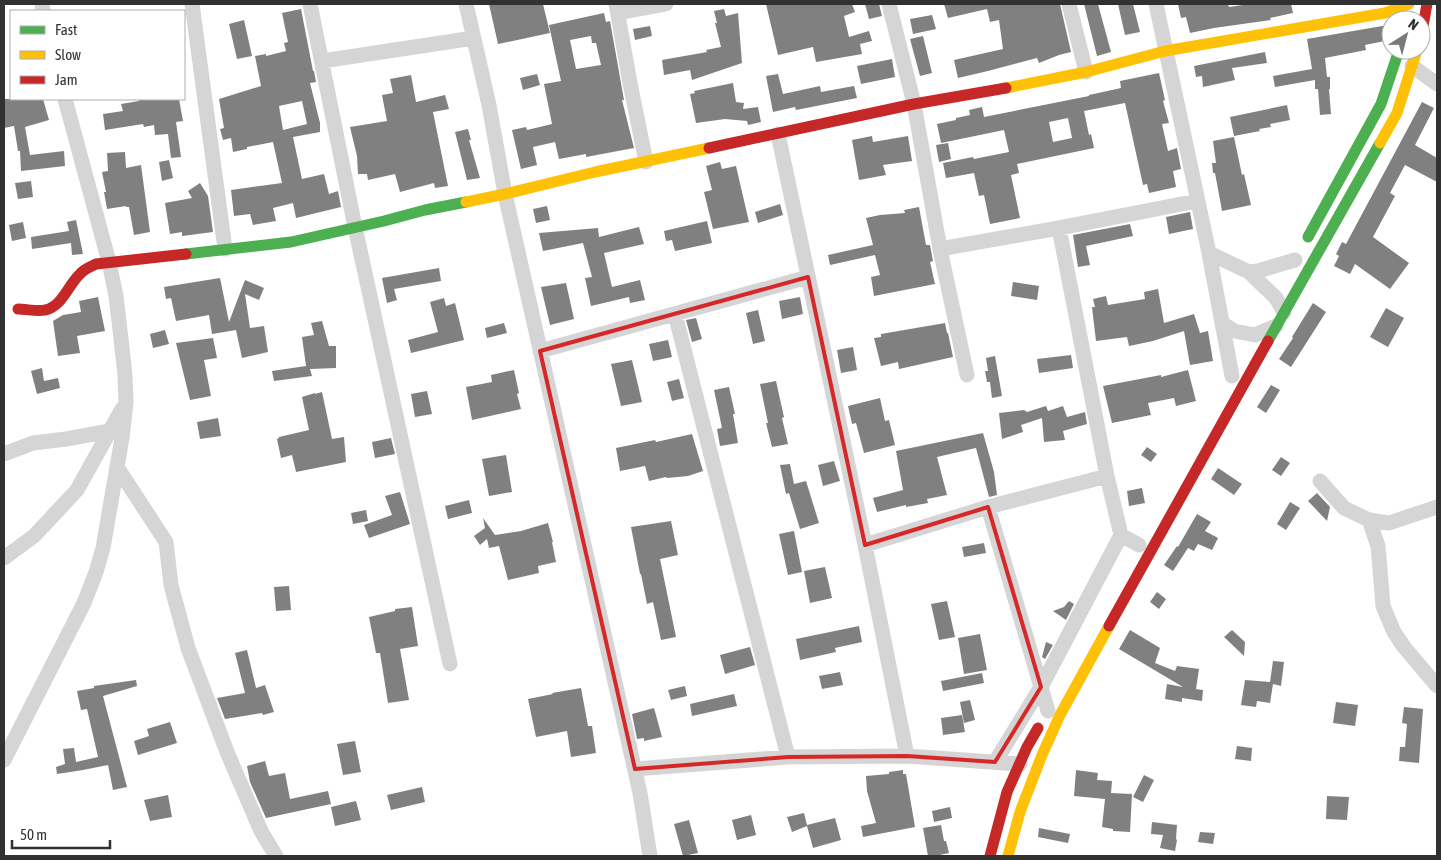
<svg xmlns="http://www.w3.org/2000/svg" width="1441" height="860" viewBox="0 0 1441 860" font-family="'Asap Condensed',sans-serif">
<style>
.building{fill:#808080;fill-rule:evenodd}
.lines{fill:none;stroke-linecap:round;stroke-linejoin:round}
.street{stroke:#d5d5d5;stroke-width:15}
.fast{stroke:#4caf50;stroke-width:11}
.slow{stroke:#ffc107;stroke-width:11}
.jam{stroke:#c62828;stroke-width:11}
.marked{fill:none;stroke:#d62828;stroke-width:4;stroke-linejoin:round}
</style>
<rect width="100%" height="100%" fill="#fff"/>
<path class="building" d="M489 4H543L550 33 498 44Z
M766 4H852L855 12 844 16 849 37 869 31 872 41 860 44 862 54 816 62 813 47 778 55Z
M865 4H879L882 16 869 19Z
M944 4H1060L1071 52 1059 55 1039 63 1037 58 988 71 958 78 954 60 1003 49 999 20 990 22 987 9 948 18Z
M1084 4H1098L1111 52 1097 56Z
M1118 4H1133L1140 32 1125 35Z
M1178 4H1228L1229 7 1249 4H1291L1293 13 1270 18 1271 20 1214 28 1190 33 1186 17 1181 18Z
M301 9 313 71H314L316 82 310 83 320 123V132L293 137 302 179 324 174 329 194 338 191 341 207 296 218 293 203 273 208 276 221 253 225 250 214 234 216 231 190 282 183 273 142 247 147V149L233 152 231 138 223 140 220 129 224 128 219 99 261 86 255 56 266 54V56L286 51 284 43 288 42 282 13ZM302 101 307 124 283 130 279 106Z
M724 9 726 16 738 13 742 63 692 80 690 70 664 75 662 60 707 52 706 50 721 47 715 23H717L714 11Z
M604 13 606 22 610 21 624 100H622L634 148 586 157V154L559 159 555 142 533 147 537 165 521 169 512 130 526 127 527 130 552 124 544 84 561 81 549 25ZM591 36 592 43H596L601 65 576 69 570 40Z
M932 15 936 29 913 34 910 19Z
M244 20 252 56 237 59 229 24Z
M1388 25 1391 38 1390 40 1365 45 1366 50 1325 58 1327 77H1330V89H1329L1331 114 1320 115 1318 89H1315V80L1275 87 1273 76 1312 69 1307 39Z
M650 26 652 36 635 40 633 29Z
M923 36 932 73 920 76 910 39Z
M1265 52 1267 63 1232 68 1235 80 1203 87 1202 76 1196 77 1194 66Z
M892 59 895 77 861 84 857 66Z
M1159 73 1165 100 1163 101 1169 123 1162 124 1168 151 1177 148 1181 169 1173 171 1176 187 1149 193 1147 184 1143 185 1125 103 1084 111 1089 135 1091 134 1094 148 1017 164 1019 173 1011 175 1020 218 990 224 984 195 979 196 974 173 946 178 943 163 973 157 974 159 1009 152 1004 130 941 143 937 124 956 120V118L970 115 969 110 982 107 984 117 1089 96V95L1121 88 1120 81ZM1068 118 1072 138 1053 142 1049 122Z
M537 74 540 85 523 90 520 78Z
M778 74 783 94 820 86 821 92 854 86 857 98 796 110 795 107 773 112 766 76Z
M411 75 416 102 445 95 449 109 433 112 448 186 435 188 434 183 400 192 395 174 368 180 367 174H358L357 156 350 127 387 121 382 95 393 93 390 79Z
M733 83 736 102 744 103 743 109 758 107 761 122 748 125 747 121 725 119 696 123 690 94 695 93 694 91Z
M4 99H43L49 120 25 127 30 155 64 151 65 166 21 171 20 151H18L14 126 4 128Z
M139 99H179L183 121 176 122 181 157 171 158 168 134 155 135 154 125 144 127 143 124 105 130 103 114 123 111 121 104 139 101Z
M1422 102 1434 108 1415 145 1437 158V182L1405 165 1390 193 1395 196 1373 237 1409 263 1390 289 1355 264 1350 274 1334 266 1339 256 1336 254 1342 242 1346 244Z
M1287 105 1290 120 1270 124 1271 127 1259 129 1260 131 1234 136 1230 117Z
M468 129 471 140H469L480 178 467 180 455 132Z
M872 136 873 142 908 136 912 161 883 165 886 175 859 180 852 140Z
M1234 137 1242 175 1244 174 1251 205 1222 211 1215 173H1213L1212 163H1216L1213 141Z
M948 143 951 159 939 162 936 145Z
M125 152 126 168 141 165 150 232 134 235 129 207H126V206L107 209 104 192H106L102 172 108 171 107 153Z
M169 160 173 178 162 181 159 162Z
M720 162 722 169 736 166 749 222 713 229 704 192 712 190 706 166Z
M31 181 33 197 18 199 15 183Z
M200 183 208 196 213 232 182 236V232L170 234 165 203 192 198 188 191Z
M780 204 783 215 758 223 755 212Z
M547 206 550 220 536 223 533 209Z
M919 207 926 245H930L933 261 930 262 935 284 874 296 871 277 880 275 875 255 830 265 828 255 873 245 866 218 880 215 905 213 904 210Z
M1190 212 1193 229 1169 234 1166 217Z
M76 220 83 254 72 255 71 243 32 249 31 237 69 231 67 222Z
M707 221 712 243 675 251 672 240 666 241 664 231Z
M23 222 26 238 12 241 9 225Z
M1130 224 1133 236 1086 246 1090 265 1078 267 1073 235Z
M639 227 644 244 604 253 612 287 640 280 645 300 630 303 629 297 591 306 585 278 592 277 583 243 543 251 539 233 598 228 599 237Z
M439 268 441 281 394 289 397 300 387 303 382 278Z
M220 278 229 322 245 280 264 288 259 300 245 294 250 328 264 326 268 352 242 358 236 330 212 334 209 315 176 321 171 298 166 299 164 287Z
M1013 282 1039 286 1037 300 1011 296Z
M566 283 574 319 550 325 541 287Z
M1158 289 1164 323 1194 314 1200 333 1208 331 1213 361 1190 365 1184 331 1153 341 1129 346 1127 337 1096 341 1092 307H1095L1093 299 1106 296 1108 305 1145 299 1144 292Z
M98 297 105 331 77 336 80 353 58 356 53 321 63 315 81 312 79 301Z
M800 297 803 314 782 319 779 301Z
M444 298 446 306 455 303 464 340 411 353 408 340 438 332 430 302Z
M1313 303 1326 312 1291 367 1279 359 1293 338 1292 337Z
M1386 308 1404 318 1388 347 1370 337Z
M758 310 765 341 753 344 746 313Z
M696 318 702 339 692 342 686 320Z
M322 321 329 346H336V368L310 369 312 376 274 381 272 371 306 366 302 337 314 335 311 323Z
M504 323 507 333 487 338 485 328Z
M945 323 947 333H948L953 357 899 369 898 362 881 366 874 338 881 337V334Z
M165 330 169 344 153 348 150 334Z
M213 338 217 358 204 360 211 396 190 400 176 343Z
M668 340 672 357 653 361 649 344Z
M853 347 857 370 841 373 837 350Z
M1071 355 1073 368 1039 373 1037 359Z
M995 356 1002 396 992 398 990 382H987L985 371H988L986 358Z
M632 360 642 402 621 406 611 364Z
M42 368 44 381 58 378 60 388 37 394 31 371Z
M514 370 519 393 517 394 521 409 472 420 466 387 492 382 491 375Z
M1188 370 1196 401 1176 406 1174 398 1148 403 1151 415 1112 423 1103 386 1161 375V377Z
M679 379 684 398 672 401 667 382Z
M776 381 784 417 782 418 788 444 772 447 766 423H768L760 384Z
M1271 385 1280 390 1266 413 1257 407Z
M729 387 735 414H733L738 443 720 446 717 429 722 428 714 390Z
M427 391 432 414 415 417 411 394Z
M322 392 332 439 344 437 346 462 296 472 292 455 281 458 277 439 279 438V437L309 430 302 397 315 393V394Z
M880 398 885 421 889 420 895 445 864 453 856 423 852 424 848 406Z
M1046 406 1048 411 1063 406 1067 417 1085 412 1087 424 1063 431 1065 440 1044 442 1042 418 1021 425 1023 432 1002 439 999 413 1024 410 1027 412Z
M218 418 221 436 200 439 197 422Z
M983 433 994 472 997 495 989 497 976 448 937 457 947 495 927 499 928 503 906 507V505L877 512 873 498 903 490 896 451Z
M692 434 703 471 688 476 667 478 666 477 649 481 645 466 620 471 616 448 655 440 656 442Z
M391 438 395 454 375 458 372 442Z
M1147 447 1157 454 1151 462 1141 455Z
M506 455 512 492 489 496 482 459Z
M1281 457 1290 463 1281 476 1272 470Z
M834 461 840 481 823 486 818 465Z
M790 464 794 484 806 481 819 523 800 529 789 493 786 494 780 465Z
M1218 468 1242 484 1234 495 1211 479Z
M1142 488 1145 503 1129 506 1127 491Z
M400 492 410 524 369 538 364 525 392 515 385 496Z
M1317 493 1330 507 1327 521 1308 501Z
M469 500 472 513 448 519 445 506Z
M1290 502 1300 508 1286 530 1277 524Z
M366 510 368 521 353 524 351 513Z
M1197 514 1211 522 1205 531 1218 538 1212 550 1198 544 1194 551 1188 548 1173 571 1164 565 1177 546 1178 547Z
M483 518 495 535 521 531 548 523 553 542H552L556 562 538 566 539 573 508 580 499 546 489 548 487 539 480 545 474 536 485 528Z
M671 521 678 555 660 559 676 637 661 640 653 602 647 604 641 574H640L631 527Z
M794 531 802 572 788 575 779 534Z
M984 543 986 553 964 557 962 547Z
M825 567 832 598 810 603 804 571Z
M289 586 291 610 276 611 274 587Z
M1157 592 1166 599 1159 609 1150 602Z
M947 601 955 637 939 640 931 604Z
M1069 601 1074 604 1066 620 1053 611 1064 607Z
M412 607 418 646 400 649 409 700 388 703 380 653H376L369 617 395 611V609Z
M859 626 862 642 835 648 836 652 800 660 796 639Z
M1130 630 1160 648 1155 663 1175 671 1177 666 1199 669 1196 689 1203 690 1202 701 1182 698V702L1165 699 1167 684 1183 687 1119 649Z
M1232 630 1245 642 1244 656 1224 637Z
M980 634 987 670 964 674 958 638Z
M1046 642 1053 645 1045 659 1042 657Z
M750 647 755 665 725 674 720 655Z
M247 650 256 688 265 685 274 712 263 715 262 713 225 719 217 698 245 693 235 653Z
M1273 661 1284 662 1281 686 1273 684 1270 703 1257 701 1256 707 1241 705 1245 680 1270 682Z
M840 672 843 685 822 689 819 676Z
M982 673 984 683 943 691 941 681Z
M136 680 137 686 103 696 127 787 113 790 108 765 83 770 57 774 56 767 65 764 63 749 74 748 76 762 98 757 87 709 81 710 77 691 94 688V686Z
M685 686 687 696 671 700 668 690Z
M581 688 588 726H592L596 753 571 757 567 731 536 737 528 699 553 694 552 693Z
M734 694 737 706 692 716 690 704Z
M970 700 975 720 964 723 960 702Z
M1336 702 1358 705 1355 726 1333 723Z
M1404 707 1423 709 1419 763 1399 761 1400 747H1405L1407 724 1402 723Z
M654 708 662 737 644 741V738L637 739 632 714Z
M962 715 965 732 943 735 941 718Z
M170 722 177 743 138 755 134 741 149 736 147 729Z
M355 741 361 772 343 775 337 744Z
M1237 746 1252 748 1251 761 1235 759Z
M265 761 269 776 285 773 290 799 328 791 331 804 266 818 250 782 247 766Z
M903 770V774H906L915 827 863 837 861 826 876 823 867 791 866 776 889 774V772Z
M1076 770 1098 773 1097 780 1112 781 1111 793 1132 794 1130 832 1113 831V829L1102 827 1105 799 1074 796Z
M1144 775 1154 780 1143 802 1133 797Z
M422 787 425 802 391 810 387 795Z
M168 795 172 817 150 821 144 800Z
M1327 796 1349 797 1347 820 1326 819Z
M356 801 361 820 335 826 331 807Z
M950 807 952 818 934 822 932 811Z
M804 813 807 825 835 818 841 840 813 848 807 826 792 832 787 817Z
M751 815 756 835 737 840 732 820Z
M689 820 698 853 683 856 674 824Z
M1152 822 1177 825 1176 839 1177 840 1175 851 1160 848 1163 835 1151 834Z
M941 825 944 841H946L949 853 935 856H928L923 828Z
M1039 828 1070 834 1068 843 1038 837Z
M1200 832 1215 833 1213 844 1198 842Z"/>
<g class="lines">
<path class="street" d="M42 4 43 11
M192 4 225 249
M310 4 355 227 450 664
M466 4 489 105 505 194 640 793 650 856
M616 4 630 83 646 162
M889 4 914 104 940 249 967 375
M1069 4 1086 72
M1156 4 1209 253 1232 376
M618 13 666 4
M322 61 474 38
M1412 66 1437 84
M778 134 865 545
M1059 228 1107 476 1121 535 1139 545
M940 249 1059 228 1197 201
M1209 253 1249 272 1276 298 1284 312
M1249 272 1258 271 1295 260
M675 314 788 757
M1222 323 1234 331 1255 335 1276 326
M540 351 808 277
M4 454 33 443 66 439 110 431
M117 467 166 542 171 585 188 648 227 752 261 831 276 856
M1320 481 1344 508 1369 520 1389 523 1437 507
M988 507 1048 711
M1369 520 1378 546 1383 606 1394 632 1404 647 1437 686
M4 558 34 536 77 490 122 409
M907 756 865 545 988 507 1107 476
M4 760 84 603 96 572 103 548 122 438 126 403 125 375 121 339 116 296 109 262 65 99
M995 762 1041 687 1121 535
M635 769 788 757 907 756 1020 764"/>
<path class="fast" d="M1308 237 1381 104 1399 50
M186 254 291 242 384 221 425 210 466 202
M1268 341 1380 143"/>
<path class="slow" d="M1006 88 1086 72 1165 51 1385 13 1409 4
M1380 143 1397 113 1417 50
M466 202 505 194 595 172 709 148
M1008 856 1020 812 1042 755 1060 715 1109 626"/>
<path class="jam" d="M1421 37 1427 4
M709 148 914 104 1006 88
M18 309C27 309 37 312 45 310 62 307 68 285 80 274 84 269 90 267 96 264L186 254
M1109 626 1268 341
M990 856 1007 792 1027 747 1038 728"/>
</g>
<path class="marked" d="M808 277 865 545 988 507 1041 687 995 762 907 756 788 757 635 769 540 351Z"/>
<rect width="1441" height="860" fill="none" stroke="#313131" stroke-width="10"/>
<rect x="10" y="10" width="175" height="90" fill="#ffffff" stroke="#adadad"/>
<rect x="20" y="26" width="25" height="8" fill="#4caf50" stroke="#adadad"/>
<text x="55" y="35" font-size="15" fill="#313131">Fast</text>
<rect x="20" y="51" width="25" height="8" fill="#ffc107" stroke="#adadad"/>
<text x="55" y="60" font-size="15" fill="#313131">Slow</text>
<rect x="20" y="76" width="25" height="8" fill="#c62828" stroke="#adadad"/>
<text x="55" y="85" font-size="15" fill="#313131">Jam</text>
<g transform="translate(1406 35) rotate(36)"><circle r="24" fill="#ffffff" stroke="#adadad"/>
<path d="M0-4L9 19L0 12L-9 19Z" fill="#797979"/>
<text y="-8" font-size="14" font-weight="bold" text-anchor="middle" fill="#313131">N</text>
</g>
<path d="M12 840v8h98v-8" fill="none" stroke="#313131" stroke-width="2.5"/>
<text x="20" y="840" font-size="15" fill="#313131" stroke="#ffffff" stroke-width="4" paint-order="stroke">50 m</text>
</svg>
